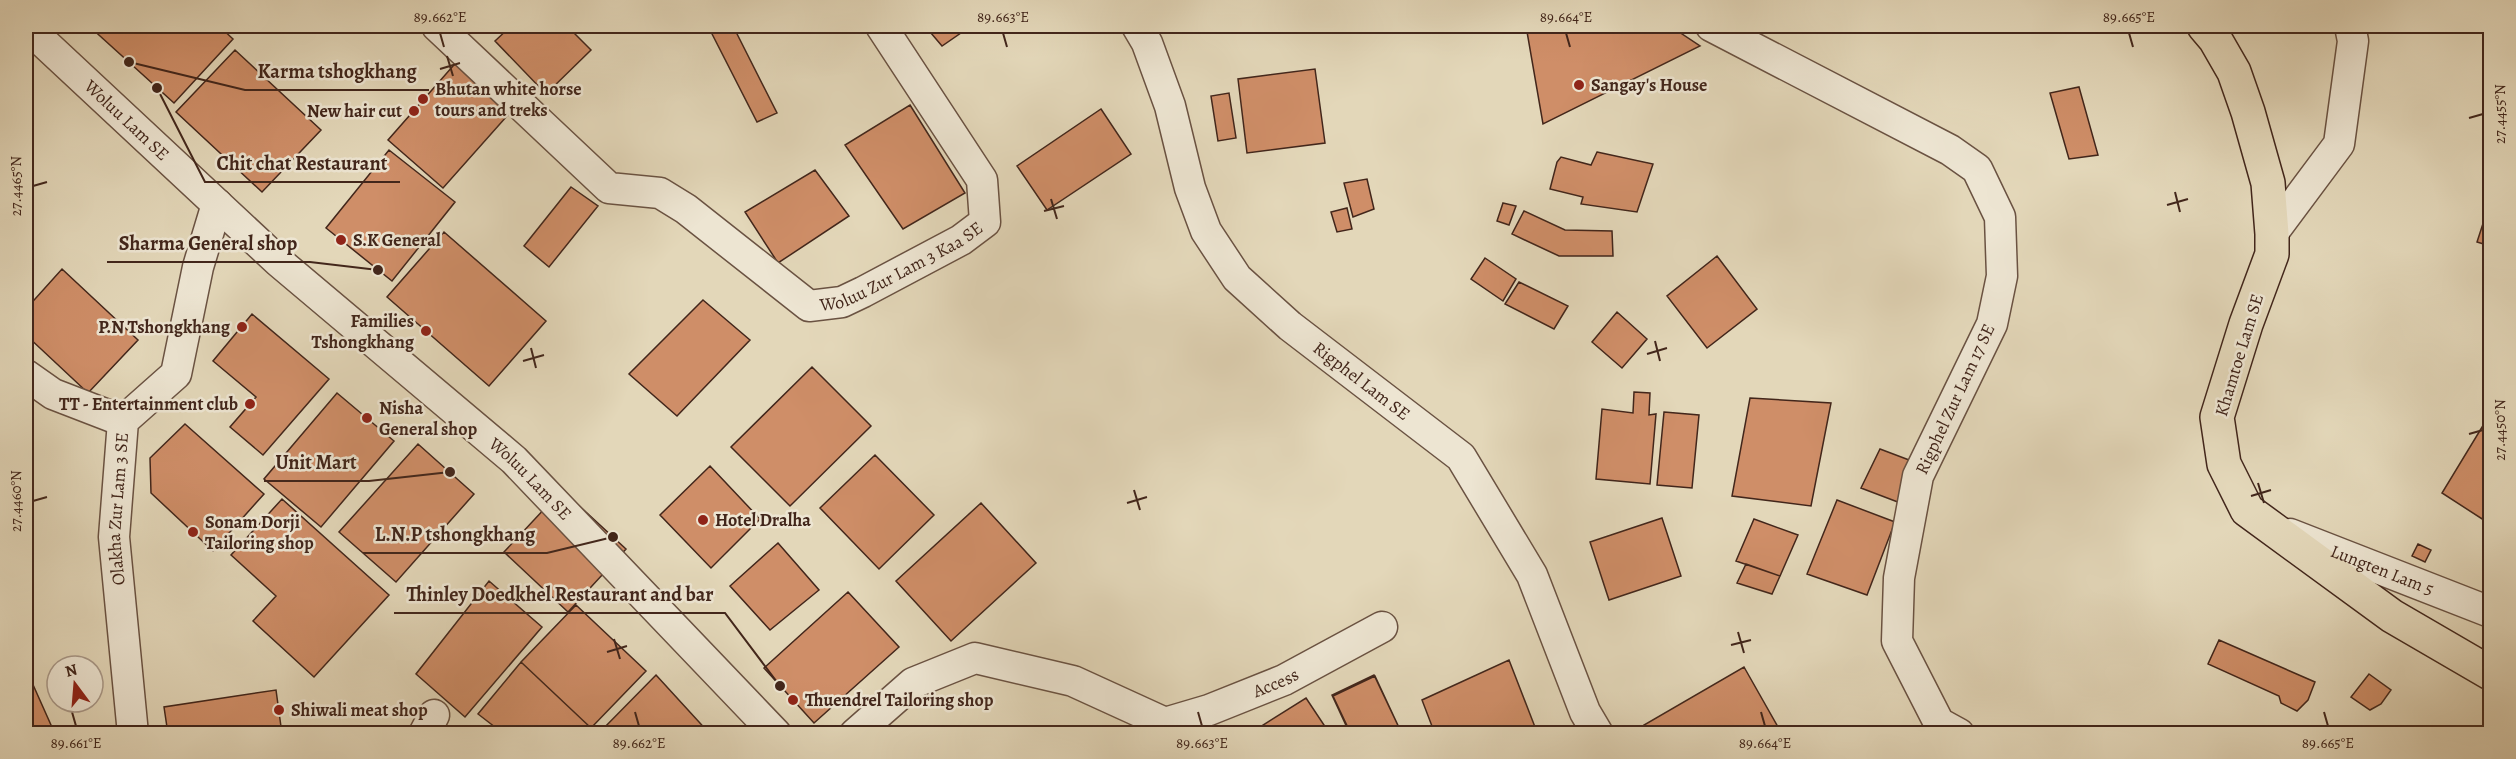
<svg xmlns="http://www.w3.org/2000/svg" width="2516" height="759" viewBox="0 0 2516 759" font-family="Alegreya,serif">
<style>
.building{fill:#cf8e68;stroke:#42261b;stroke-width:1.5}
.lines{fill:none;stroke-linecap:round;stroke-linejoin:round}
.street-casing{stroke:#6a5242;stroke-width:33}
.primary-casing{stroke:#42261b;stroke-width:36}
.street{stroke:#ede5d2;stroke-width:30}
.primary{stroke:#e3d7b9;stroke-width:33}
.ticks{fill:none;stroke:#42261b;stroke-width:2}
.poi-dot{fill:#8f2418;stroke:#ede5d2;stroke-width:2}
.labels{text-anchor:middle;stroke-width:5;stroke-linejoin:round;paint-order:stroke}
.poi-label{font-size:18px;font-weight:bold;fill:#42261b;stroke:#ede5d2;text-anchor:start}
.street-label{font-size:18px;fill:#42261b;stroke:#ede5d2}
.leader{fill:none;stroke:#42261b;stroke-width:2}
.callout-dot{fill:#42261b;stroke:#ede5d2;stroke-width:2}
.callout-label{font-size:20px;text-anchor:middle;font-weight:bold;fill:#42261b;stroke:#ede5d2;stroke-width:5;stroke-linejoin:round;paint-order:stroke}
.neatline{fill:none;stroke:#42261b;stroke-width:2}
.ticks-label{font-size:15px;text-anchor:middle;fill:#42261b}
</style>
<rect width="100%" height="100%" fill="#e3d7b9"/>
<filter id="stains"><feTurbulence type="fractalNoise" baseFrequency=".00333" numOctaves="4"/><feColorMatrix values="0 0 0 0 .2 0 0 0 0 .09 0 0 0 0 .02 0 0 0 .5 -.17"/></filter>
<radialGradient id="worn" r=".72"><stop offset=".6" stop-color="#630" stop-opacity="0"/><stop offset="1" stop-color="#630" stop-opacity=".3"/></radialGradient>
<path class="building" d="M89 26H219L233 39 174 103Z
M511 26H567L591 50 546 94 495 41Z
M708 26H733L777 113 757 122Z
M925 26H971L942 46Z
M1526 26H1670L1700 46 1543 124Z
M235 50 321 130 262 192 176 112Z
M460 58 515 107 443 188 388 140Z
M1315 69 1325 143 1247 153 1238 79Z
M2079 87 2098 155 2069 159 2050 93Z
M1229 93 1236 138 1218 141 1211 96Z
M910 105 965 193 903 229 845 145Z
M1101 109 1131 154 1047 210 1017 166Z
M389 150 455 202 392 281 326 228Z
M1597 152 1653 164 1637 212 1581 204 1583 197 1550 189 1557 162 1561 157 1591 165Z
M815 170 849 216 778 263 745 212Z
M1367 179 1374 209 1353 217 1344 183Z
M571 187 598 206 549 267 524 246Z
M2490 202V246L2477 242Z
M1503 203 1516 206 1509 225 1497 221Z
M1347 208 1352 229 1337 232 1331 212Z
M1524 211 1565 230 1612 231 1613 256H1559L1512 234Z
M444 232 546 321 489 386 387 297Z
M1717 256 1757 309 1707 348 1667 296Z
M1485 258 1516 279 1503 301 1471 279Z
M62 269 138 340 88 393 26 335V309Z
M1519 282 1568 306 1554 329 1505 304Z
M703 300 750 340 677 416 629 374Z
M1617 312 1647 339 1622 368 1592 342Z
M252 314 329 379 263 455 230 427 256 397 213 361Z
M812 367 871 426 790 506 731 447Z
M1634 392 1650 393 1649 415 1656 414 1650 484 1596 479 1602 409 1633 413Z
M337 393 394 441 321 527 264 479Z
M1750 398 1831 403 1811 506 1732 496Z
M1664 412 1699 415 1692 488 1657 485Z
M2490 414V524L2442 493Z
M185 424 264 494 213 551 151 493 150 458Z
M418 444 474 494 396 582 339 532Z
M1880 449 1917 463 1903 504 1861 488Z
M875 455 934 515 879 569 820 508Z
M710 466 760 519 711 568 660 515Z
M562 490 626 549 568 612 504 552Z
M282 499 389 595 314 677 253 621 276 596 231 555Z
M1837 500 1895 522 1867 595 1807 574Z
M981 503 1036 563 951 641 896 581Z
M1662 518 1681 576 1609 600 1590 542Z
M1754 519 1798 535 1780 576 1736 561Z
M778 543 819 590 770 630 730 586Z
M2418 544 2431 550 2425 562 2412 556Z
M1746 564 1780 576 1772 594 1737 583Z
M489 581 542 627 465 717 416 674Z
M848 592 899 647 814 723 764 668Z
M576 605 646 671 591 728 521 662Z
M2219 640 2315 682 2308 700 2297 711 2281 703 2279 696 2208 664Z
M1509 660 1535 727 1517 734H1435L1422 700Z
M521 662 591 728 586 734H504L478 714Z
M1744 667 1782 734H1649L1644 725Z
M26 669 55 734H26Z
M2369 674 2391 690 2381 704 2370 710 2351 697Z
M656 675 710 734H598Z
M1374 675 1402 734H1350L1332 695Z
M1375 676 1402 734H1351L1333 696Z
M276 690 282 734H168L164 707Z
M1306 698 1330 734H1249Z"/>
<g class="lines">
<defs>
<g id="street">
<path id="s1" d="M26 26 279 262 514 460 776 734"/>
<path id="s2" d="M437 26 609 188 660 193 686 209 809 306 842 302 863 292 961 240 985 222 982 180 881 26"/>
<path id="s3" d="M1137 26 1147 43 1170 106 1190 188 1206 231 1237 278 1290 326 1461 457 1532 575 1585 712 1598 734"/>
<path d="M1711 26 1950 150 1977 169 2000 217 2002 276 1992 324 1918 476 1899 578 1897 641 1939 723 1959 734"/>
<path d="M2272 234 2339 144 2353 41 2350 26"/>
<path d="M26 375 53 394 123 421"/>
<path id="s4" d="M2290 534 2490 612"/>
<path id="s5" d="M1165 723 1209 710 1284 680 1382 627"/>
<path id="s6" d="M133 734 114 537 123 421 176 374 198 267 217 204"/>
<path d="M424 734 434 715"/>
<path d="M855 734 913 683 975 658 1073 681 1165 723 1175 734"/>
</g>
<path id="primary" d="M2204 26 2215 39 2234 72 2248 112 2268 183 2272 234V254L2246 324 2217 417 2224 464 2247 510 2392 616 2490 673"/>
</defs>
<use href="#street" class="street-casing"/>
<use href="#primary" class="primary-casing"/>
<use href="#street" class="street"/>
<use href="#primary" class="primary"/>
</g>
<path class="ticks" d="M440 33 444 47M1003 33 1007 47M1566 33 1570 47M2129 33 2133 47M447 56 453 76M440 69 460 63M2469 118 2483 114M33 186 47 182M2175 192 2180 212M1051 199 1057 219M2167 205 2188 199M1044 211 1064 206M1655 341 1660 361M531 348 536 368M1647 354 1667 348M523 361 544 355M2469 434 2483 430M2258 483 2264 503M1134 490 1140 510M2251 496 2271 490M33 501 47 497M1127 503 1147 497M1738 632 1744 653M614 639 620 659M1731 645 1751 640M607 652 627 646M72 712 76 726M635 712 639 726M1198 712 1202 726M1761 712 1765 726M2324 712 2328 726"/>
<g class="poi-dot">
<circle cx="1579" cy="85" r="6"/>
<circle cx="423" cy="99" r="6"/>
<circle cx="414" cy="111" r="6"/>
<circle cx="341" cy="240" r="6"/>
<circle cx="242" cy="327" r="6"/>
<circle cx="426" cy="331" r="6"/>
<circle cx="250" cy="404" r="6"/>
<circle cx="367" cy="418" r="6"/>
<circle cx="703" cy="520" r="6"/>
<circle cx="193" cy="532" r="6"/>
<circle cx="793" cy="700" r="6"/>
<circle cx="279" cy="710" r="6"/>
</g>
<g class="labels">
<g class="poi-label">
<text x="1591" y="91">Sangay's House</text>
<text x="435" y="95">Bhutan white horse<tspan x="435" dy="21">tours and treks</tspan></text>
<text x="402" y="117" text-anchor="end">New hair cut</text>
<text x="353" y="246">S.K General</text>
<text x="414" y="327" text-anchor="end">Families<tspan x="414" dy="21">Tshongkhang</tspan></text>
<text x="230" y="333" text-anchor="end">P.N Tshongkhang</text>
<text x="238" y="410" text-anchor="end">TT - Entertainment club</text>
<text x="379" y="414">Nisha<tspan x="379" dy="21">General shop</tspan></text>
<text x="715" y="526">Hotel Dralha</text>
<text x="205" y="528">Sonam Dorji<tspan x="205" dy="21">Tailoring shop</tspan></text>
<text x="805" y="706">Thuendrel Tailoring shop</text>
<text x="291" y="716">Shiwali meat shop</text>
</g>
<g class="street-label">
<text dy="6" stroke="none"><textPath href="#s1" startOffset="138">Woluu Lam SE</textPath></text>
<text dy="6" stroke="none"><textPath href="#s2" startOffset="576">Woluu Zur Lam 3 Kaa SE</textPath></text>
<text transform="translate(2239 355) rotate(-73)" y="6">Khamtoe Lam SE</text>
<text dy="6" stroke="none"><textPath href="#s3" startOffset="435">Rigphel Lam SE</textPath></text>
<text transform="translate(1955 399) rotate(-65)" y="6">Rigphel Zur Lam 17 SE</text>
<text dy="6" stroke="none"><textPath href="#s1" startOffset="678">Woluu Lam SE</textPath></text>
<text dy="6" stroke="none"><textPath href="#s6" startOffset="226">Olakha Zur Lam 3 SE</textPath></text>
<text dy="6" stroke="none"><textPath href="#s4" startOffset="99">Lungten Lam 5</textPath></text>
<text dy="6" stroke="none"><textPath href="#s5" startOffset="118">Access</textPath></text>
</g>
</g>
<path class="leader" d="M129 62L245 90H429M157 88L205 182H400M378 270L310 262H107M450 472L369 481H264M613 537L547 553H363M780 686L725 613H394"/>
<g class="callout-dot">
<circle cx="129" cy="62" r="6"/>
<circle cx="157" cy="88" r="6"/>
<circle cx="378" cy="270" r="6"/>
<circle cx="450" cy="472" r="6"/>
<circle cx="613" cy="537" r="6"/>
<circle cx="780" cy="686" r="6"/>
</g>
<g class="callout-label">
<text x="337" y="78">Karma tshogkhang</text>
<text x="302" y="170">Chit chat Restaurant</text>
<text x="208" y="250">Sharma General shop</text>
<text x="316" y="469">Unit Mart</text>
<text x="455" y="541">L.N.P tshongkhang</text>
<text x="560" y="601">Thinley Doedkhel Restaurant and bar</text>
</g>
<rect width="2516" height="759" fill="none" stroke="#e3d7b9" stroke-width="66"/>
<g transform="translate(75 684) rotate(344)"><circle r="28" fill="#ede5d2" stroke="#a99989" stroke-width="1.5"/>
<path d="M0-4.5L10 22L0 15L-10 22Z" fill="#8f2418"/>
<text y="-9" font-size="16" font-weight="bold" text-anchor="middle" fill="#42261b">N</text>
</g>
<rect x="33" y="33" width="2450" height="693" class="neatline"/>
<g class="ticks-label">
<text x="440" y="22">89.662°E</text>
<text x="1003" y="22">89.663°E</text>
<text x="1566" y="22">89.664°E</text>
<text x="2129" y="22">89.665°E</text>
<text transform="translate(2500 114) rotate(-90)" y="5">27.4455°N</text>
<text transform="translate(16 186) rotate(-90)" y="5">27.4465°N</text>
<text transform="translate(2500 430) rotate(-90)" y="5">27.4450°N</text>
<text transform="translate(16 501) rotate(-90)" y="5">27.4460°N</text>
<text x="76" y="748">89.661°E</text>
<text x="639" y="748">89.662°E</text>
<text x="1202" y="748">89.663°E</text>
<text x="1765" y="748">89.664°E</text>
<text x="2328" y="748">89.665°E</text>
</g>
<rect width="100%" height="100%" filter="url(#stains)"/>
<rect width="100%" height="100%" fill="url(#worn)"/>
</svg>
